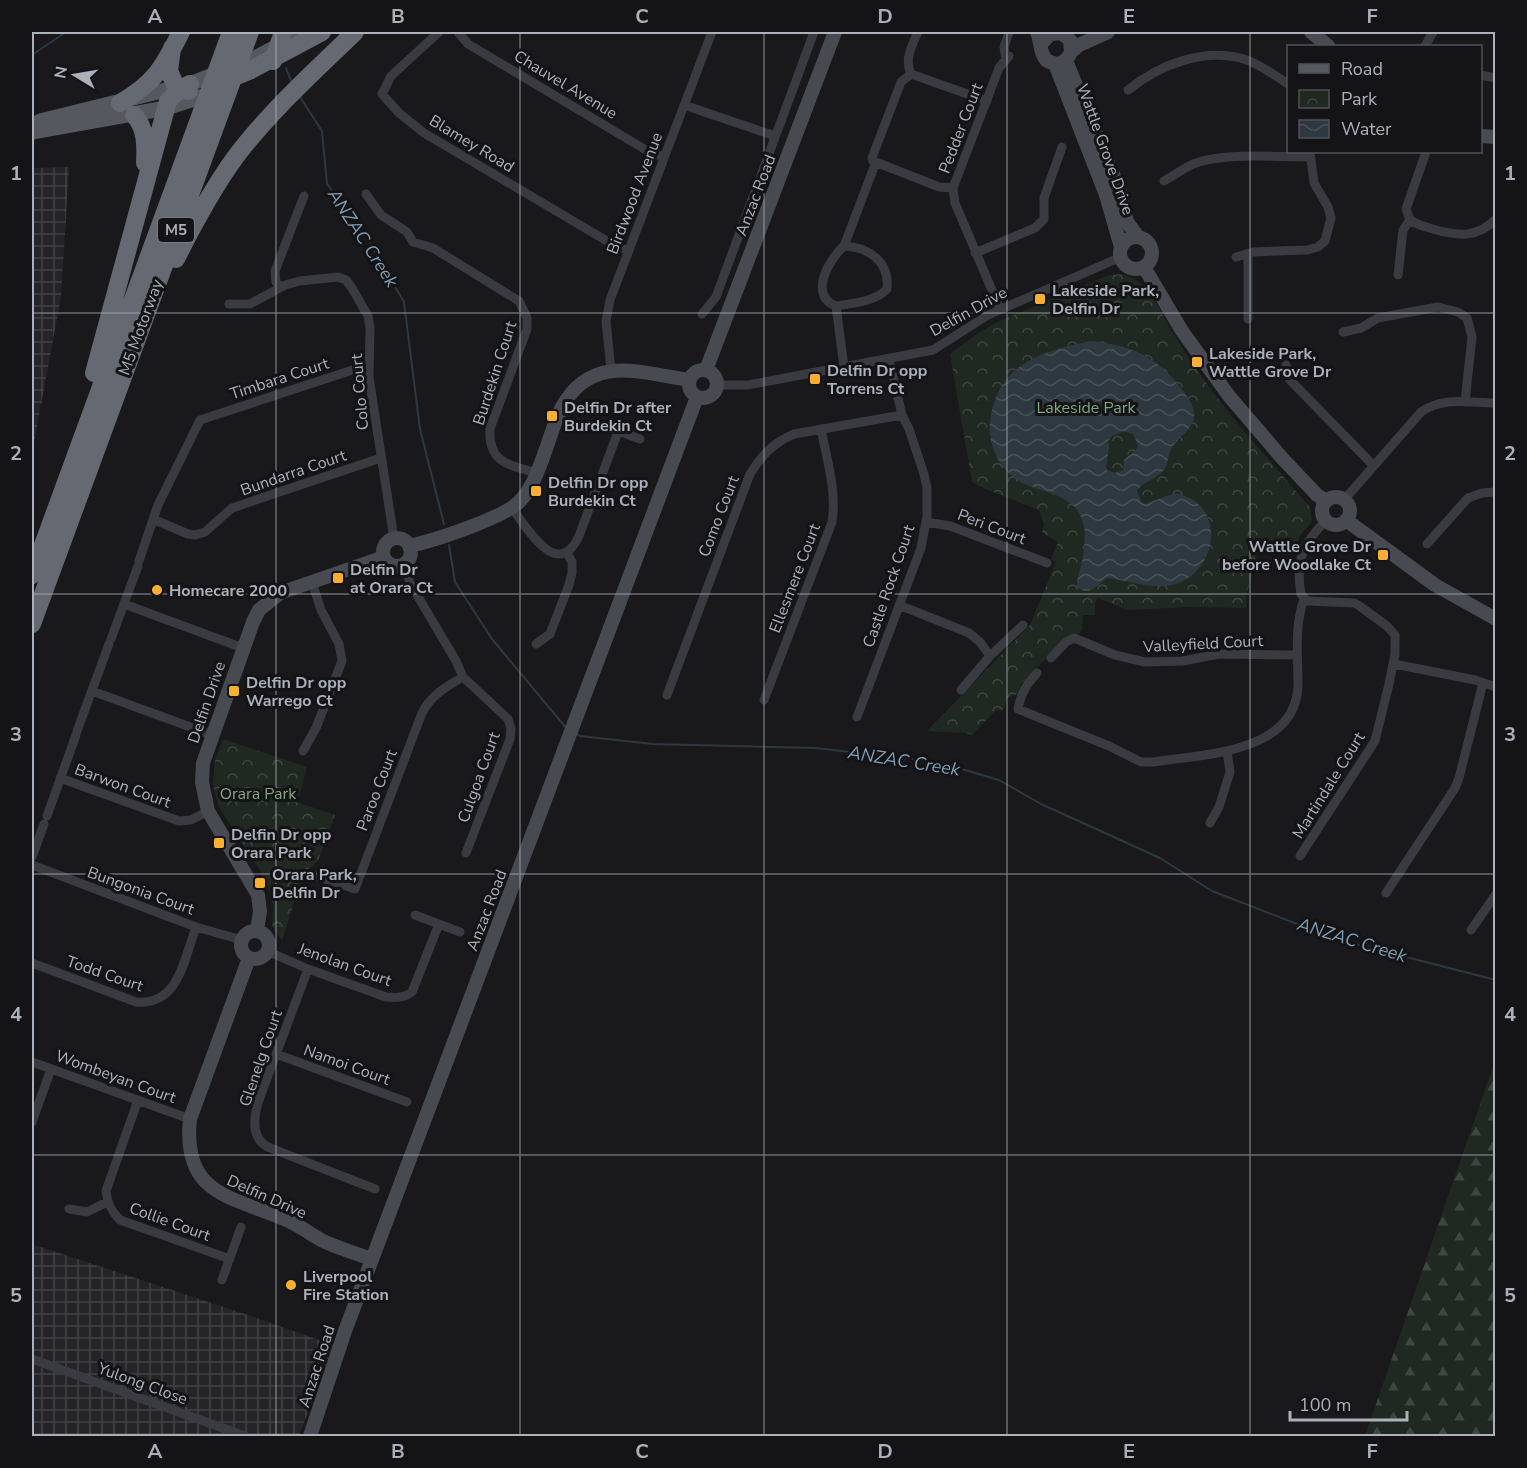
<svg xmlns="http://www.w3.org/2000/svg" width="1527" height="1468" viewBox="0 0 1527 1468" font-family="'Nunito Sans',sans-serif">
<style>
.industrial{fill:url(#industrial-grid)}
.forest{fill:url(#forest-firs)}
.park{fill:url(#park-crowns)}
.water{fill:url(#water-waves);fill-rule:evenodd}
.lines{fill:none;stroke-linecap:round;stroke-linejoin:round}
.stream{stroke:#2e3840;stroke-width:2}
.street{stroke:#393b40;stroke-width:9}
.secondary{stroke:#474a50;stroke-width:14}
.primary{stroke:#55585f;stroke-width:15}
.highway{stroke:#656971;stroke-width:18}
.grid{fill:none;stroke:#abb0bb;stroke-width:1.5;stroke-opacity:0.55}
.poi-dot{fill:#f9b032;stroke:#141416;stroke-width:2}
.labels{text-anchor:middle;stroke-width:6;stroke-linejoin:round;paint-order:stroke}
.shield{fill:#141416;stroke:#7e818a;stroke-width:1.5}
.shield-label{font-size:15px;font-weight:bold;fill:#abb0bb}
.street-label{font-size:16px;fill:#abb0bb;stroke:#141416}
.poi-label{font-size:16px;font-weight:bold;fill:#abb0bb;stroke:#141416;text-anchor:start}
.park-label{font-size:16px;fill:#81a782;stroke:#141416}
.water-label{font-size:18px;font-style:italic;fill:#819fb7;stroke:#141416}
.neatline{fill:none;stroke:#abb0bb;stroke-width:2}
.grid-label{font-size:20px;text-anchor:middle;font-weight:bold;fill:#abb0bb}
</style>
<defs>
<pattern id="industrial-grid" width="8" height="8" patternUnits="userSpaceOnUse" patternTransform="scale(1.5)"><rect width="8" height="8" fill="#252528"/><path d="M0 4h8M4 0v8" fill="none" stroke="#424245"/></pattern>
<pattern id="forest-firs" width="22" height="20" patternUnits="userSpaceOnUse" patternTransform="scale(1.5)"><rect width="22" height="20" fill="#202921"/><path d="M5 1l3.5 6h-7zM16 11l3.5 6h-7z" fill="#3e463f"/></pattern>
<pattern id="park-crowns" width="20" height="18" patternUnits="userSpaceOnUse" patternTransform="scale(1.5)"><rect width="20" height="18" fill="#202921"/><path d="M2 6a3 3 0 1 1 6 0M12 15a3 3 0 1 1 6 0" fill="none" stroke="#3e463f"/></pattern>
<pattern id="water-waves" width="16" height="10" patternUnits="userSpaceOnUse" patternTransform="scale(1.5)"><rect width="16" height="10" fill="#2e3840"/><path d="M0 5q4-4 8 0t8 0" fill="none" stroke="#4a525a"/></pattern>
</defs>
<rect width="100%" height="100%" fill="#19191b"/>
<path class="industrial" d="M69 167 61 297 32 454V168Z
M32 1244 248 1315 333 1345 299 1436H32Z"/>
<path class="forest" d="M1495 1061V1436H1365Z"/>
<path class="park" d="M1122 274C1151 281 1161 315 1176 338 1213 399 1263 453 1310 507L1312 522 1301 534 1292 555 1259 545 1246 597 1247 608 1187 607 1128 610 1098 598 1095 603V615H1083L1082 629 1079 634 1059 645 1022 683 1017 694 1007 699 1003 710 995 711 972 735 966 733 927 731 1030 625 1056 562 1051 560 1058 542 1042 533 1044 525 1039 510 983 488 972 482 950 354 977 334 995 323 1109 275Z
M223 739 307 767 297 802 335 815 318 861 303 874 282 941 272 925 273 905 266 880 219 807 213 785 215 759Z"/>
<path class="water" d="M1090 341C1132 345 1158 357 1184 392 1189 399 1195 408 1194 417 1192 430 1180 436 1173 446 1167 454 1169 465 1163 471 1155 479 1144 482 1137 490L1141 502 1145 504 1175 493C1182 495 1190 497 1196 502 1225 526 1209 574 1176 584 1153 591 1129 580 1107 578 1096 586 1091 596 1077 588 1076 581 1079 574 1081 566 1085 549 1088 529 1079 513 1065 489 1031 493 1012 476 997 464 988 442 990 423 996 364 1040 352 1090 341ZM1123 431 1133 434 1138 445 1137 449 1124 460 1123 470 1115 473 1107 470 1106 467 1109 448 1108 441 1112 436Z"/>
<g class="lines">
<path class="stream" d="M32 55 66 32
M286 68 292 83
M300 97 322 131 327 184 366 236 404 302 420 429 444 524
M449 545 455 582 492 639 567 729
M574 733 580 736 653 744 815 748 938 762 999 780 1041 804 1160 858 1212 891 1336 939 1496 980"/>
<path class="street" d="M439 32 391 76 382 94 399 113 424 133 612 244 628 251
M458 32 468 44 651 153 664 157
M918 32C912 45 904 60 911 74L987 101
M1425 46 1433 32
M1006 60 1004 47 1009 32
M911 74 901 82 872 158 873 161 939 187 953 188
M1480 75 1496 78
M1128 90C1159 65 1204 47 1244 59 1260 64 1274 75 1288 84
M684 105 775 136
M1426 152 1406 209 1410 220C1417 225 1425 227 1433 229 1457 236 1476 239 1496 219
M1164 181C1174 175 1183 169 1193 164 1222 152 1277 157 1310 157
M366 194 381 215 407 232 413 242 433 248 519 301 527 318V329L490 429C488 463 509 465 537 473
M844 246 876 162
M975 253 1035 228 1044 219V198L1062 147
M1248 254V319
M1236 257 1253 252 1307 250 1318 247 1325 241 1331 218 1328 207 1314 183 1310 152
M1398 275 1403 230 1410 220
M279 288 276 282 275 271 304 196
M229 304H250L285 285 300 281 338 277 346 280 352 288 368 316 370 328 369 377 394 539
M836 306C853 303 875 302 887 289 890 262 869 247 844 246 829 259 808 296 836 306L844 367
M1000 309 955 203 953 188 999 68 1009 56
M702 314 716 297 814 32
M1343 332 1361 328 1378 318 1438 307 1458 312 1467 318 1472 337 1465 402
M1286 365 1290 380 1373 465
M611 370 606 321 610 300 712 32
M716 385H748L933 350 988 315 1121 257
M605 426 640 439
M1344 500 1421 412C1444 396 1469 403 1496 403
M512 508C527 528 558 582 579 536L618 432
M155 520 188 534 195 535 205 532 232 508 381 458
M926 522 950 526 1047 563
M1427 544 1468 498 1482 493 1496 492
M139 561 158 505 200 420 368 365
M404 564 410 583 456 661 463 677 508 719 511 729 510 739 466 853
M124 604 243 648
M899 605 969 633 980 642 990 656
M111 639 138 566
M536 644 550 634 569 585 572 573V562L567 553
M1051 658 1066 642 1074 638 1115 655 1145 662 1183 661 1219 654 1297 655
M1394 664 1475 680 1496 687
M1037 673C1026 685 1021 693 1018 709L1109 746 1141 762H1154C1203 754 1296 754 1298 685 1298 656 1294 627 1304 599
M961 690 990 656 1023 625
M92 691 212 735
M667 695 750 474C762 455 773 443 794 434L902 415
M764 700 832 522C837 492 827 460 821 429
M857 717 921 548 927 516V487L923 471 909 429 902 415 889 359
M77 731 109 644
M303 751 316 728 342 661 339 644 321 610 312 582
M60 778 179 821 191 820 208 811
M47 816 76 735
M1210 823 1219 807 1230 772 1227 751
M1300 856 1375 741 1389 684 1395 654V635L1387 626 1358 605 1354 603 1307 601 1301 594C1295 560 1303 544 1326 520
M32 857 44 824
M32 865 196 927 242 940
M312 875 355 889 422 713C431 695 446 687 463 677
M1386 893 1455 788 1459 778 1483 683
M415 915 460 932
M1471 930 1496 894
M267 951 308 969 386 997C396 998 404 998 412 992L439 924
M32 963 136 1002C179 1006 184 959 196 927
M308 969 260 1097C254 1114 249 1137 268 1147L375 1189
M276 1054 407 1102
M32 1062 190 1119
M138 1100 106 1191C107 1203 111 1211 120 1220L230 1259
M32 1122 51 1069
M69 1209 87 1212 107 1202
M222 1280 241 1227
M32 1359 245 1436"/>
<path class="secondary" d="M1037 32C1041 41 1039 52 1046 60 1057 67 1066 63 1071 52L1070 40 1061 33 1050 34 1042 43
M1311 32 1328 46
M1071 52 1079 45 1108 32
M1066 61 1119 189 1127 222 1138 237
M1055 64 1106 195 1121 247
M1480 136 1496 137
M1120 253a16 16 0 1 1 32 0a16 16 0 1 1-32 0Z
M1144 267 1182 331 1229 396 1282 458 1317 495 1326 501
M706 370 835 32
M689 384a14 14 0 1 1 28 0a14 14 0 1 1-28 0Z
M1322 511a14 14 0 1 1 28 0a14 14 0 1 1-28 0Z
M1346 520 1435 585 1496 619
M383 552a14 14 0 1 1 28 0a14 14 0 1 1-28 0Z
M409 546C433 541 503 518 519 502 533 488 539 468 546 449 551 435 555 420 562 407 592 353 641 373 689 380
M257 931 260 911 258 895 208 811 202 782 203 763 253 622 259 610 280 593 384 557
M241 945a14 14 0 1 1 28 0a14 14 0 1 1-28 0Z
M249 958 190 1119C182 1197 233 1196 289 1221 300 1226 310 1234 321 1240 337 1248 355 1253 372 1259
M310 1436 345 1331 697 397"/>
<path class="primary" d="M40 121 190 84 253 59 304 32
M32 132 166 108 216 92"/>
<path class="highway" d="M172 48 169 71 177 89 189 91
M273 61 283 32
M227 80 249 71 322 32
M120 103C156 82 163 67 181 32
M134 115C146 128 146 145 145 163
M176 259C193 225 211 191 234 159 269 112 313 73 355 32
M94 373 168 101 179 90 190 84
M32 575 231 32
M32 624 250 32"/>
</g>
<path class="grid" d="M276 32V1436M520 32V1436M764 32V1436M1007 32V1436M1250 32V1436M32 313H1496M32 594H1496M32 874H1496M32 1155H1496"/>
<g class="poi-dot">
<rect x="1034" y="293" width="12" height="12" rx="3"/>
<rect x="1191" y="356" width="12" height="12" rx="3"/>
<rect x="809" y="373" width="12" height="12" rx="3"/>
<rect x="546" y="410" width="12" height="12" rx="3"/>
<rect x="530" y="485" width="12" height="12" rx="3"/>
<rect x="1377" y="549" width="12" height="12" rx="3"/>
<rect x="332" y="572" width="12" height="12" rx="3"/>
<circle cx="157" cy="590" r="6"/>
<rect x="228" y="685" width="12" height="12" rx="3"/>
<rect x="213" y="837" width="12" height="12" rx="3"/>
<rect x="254" y="877" width="12" height="12" rx="3"/>
<circle cx="291" cy="1285" r="6"/>
</g>
<g class="labels">
<rect class="shield" x="158" y="218" width="36" height="24" rx="4.5"/>
<g class="shield-label">
<text x="176" y="235">M5</text>
</g>
<g class="street-label">
<text transform="translate(566 84) rotate(31)" y="6">Chauvel Avenue</text>
<text transform="translate(960 128) rotate(-69)" y="6">Pedder Court</text>
<text transform="translate(472 143) rotate(31)" y="6">Blamey Road</text>
<text transform="translate(1106 149) rotate(70)" y="6">Wattle Grove Drive</text>
<text transform="translate(634 193) rotate(-69)" y="6">Birdwood Avenue</text>
<text transform="translate(755 195) rotate(-69)" y="6">Anzac Road</text>
<text transform="translate(968 311) rotate(-29)" y="6">Delfin Drive</text>
<text transform="translate(140 327) rotate(-70)" y="6">M5 Motorway</text>
<text transform="translate(494 373) rotate(-72)" y="6">Burdekin Court</text>
<text transform="translate(279 378) rotate(-18)" y="6">Timbara Court</text>
<text transform="translate(359 392) rotate(-95)" y="6">Colo Court</text>
<text transform="translate(293 472) rotate(-19)" y="6">Bundarra Court</text>
<text transform="translate(718 516) rotate(-69)" y="6">Como Court</text>
<text transform="translate(992 526) rotate(21)" y="6">Peri Court</text>
<text transform="translate(794 578) rotate(-69)" y="6">Ellesmere Court</text>
<text transform="translate(888 586) rotate(-71)" y="6">Castle Rock Court</text>
<text transform="translate(1203 643) rotate(-3)" y="6">Valleyfield Court</text>
<text transform="translate(206 702) rotate(-71)" y="6">Delfin Drive</text>
<text transform="translate(478 777) rotate(-70)" y="6">Culgoa Court</text>
<text transform="translate(123 785) rotate(20)" y="6">Barwon Court</text>
<text transform="translate(1328 785) rotate(-58)" y="6">Martindale Court</text>
<text transform="translate(376 790) rotate(-69)" y="6">Paroo Court</text>
<text transform="translate(141 890) rotate(20)" y="6">Bungonia Court</text>
<text transform="translate(486 910) rotate(-69)" y="6">Anzac Road</text>
<text transform="translate(345 964) rotate(20)" y="6">Jenolan Court</text>
<text transform="translate(105 973) rotate(19)" y="6">Todd Court</text>
<text transform="translate(260 1058) rotate(-71)" y="6">Glenelg Court</text>
<text transform="translate(347 1064) rotate(20)" y="6">Namoi Court</text>
<text transform="translate(116 1076) rotate(20)" y="6">Wombeyan Court</text>
<text transform="translate(267 1196) rotate(24)" y="6">Delfin Drive</text>
<text transform="translate(170 1221) rotate(20)" y="6">Collie Court</text>
<text transform="translate(316 1366) rotate(-72)" y="6">Anzac Road</text>
<text transform="translate(143 1383) rotate(20)" y="6">Yulong Close</text>
</g>
<g class="poi-label">
<text x="1052" y="296">Lakeside Park,<tspan x="1052" dy="18">Delfin Dr</tspan></text>
<text x="1209" y="359">Lakeside Park,<tspan x="1209" dy="18">Wattle Grove Dr</tspan></text>
<text x="827" y="376">Delfin Dr opp<tspan x="827" dy="18">Torrens Ct</tspan></text>
<text x="564" y="413">Delfin Dr after<tspan x="564" dy="18">Burdekin Ct</tspan></text>
<text x="548" y="488">Delfin Dr opp<tspan x="548" dy="18">Burdekin Ct</tspan></text>
<text x="1371" y="552" text-anchor="end">Wattle Grove Dr<tspan x="1371" dy="18">before Woodlake Ct</tspan></text>
<text x="350" y="575">Delfin Dr<tspan x="350" dy="18">at Orara Ct</tspan></text>
<text x="169" y="596">Homecare 2000</text>
<text x="246" y="688">Delfin Dr opp<tspan x="246" dy="18">Warrego Ct</tspan></text>
<text x="231" y="840">Delfin Dr opp<tspan x="231" dy="18">Orara Park</tspan></text>
<text x="272" y="880">Orara Park,<tspan x="272" dy="18">Delfin Dr</tspan></text>
<text x="303" y="1282">Liverpool<tspan x="303" dy="18">Fire Station</tspan></text>
</g>
<g class="park-label">
<text x="1086" y="413">Lakeside Park</text>
<text x="258" y="799">Orara Park</text>
</g>
<g class="water-label">
<text transform="translate(363 238) rotate(57)" y="6">ANZAC Creek</text>
<text transform="translate(904 761) rotate(9)" y="6">ANZAC Creek</text>
<text transform="translate(1352 940) rotate(17)" y="6">ANZAC Creek</text>
</g>
</g>
<rect width="1527" height="1468" fill="none" stroke="#141416" stroke-width="66"/>
<rect x="1287" y="45" width="195" height="108" fill="#141416" stroke="#505258" stroke-width="1.5"/>
<rect x="1299" y="64" width="30" height="9" fill="#55585f" stroke="#505258" stroke-width="1.5"/>
<text x="1341" y="75" font-size="18" fill="#abb0bb">Road</text>
<rect x="1299" y="90" width="30" height="18" fill="url(#park-crowns)" stroke="#505258" stroke-width="1.5"/>
<text x="1341" y="105" font-size="18" fill="#abb0bb">Park</text>
<rect x="1299" y="120" width="30" height="18" fill="url(#water-waves)" stroke="#505258" stroke-width="1.5"/>
<text x="1341" y="135" font-size="18" fill="#abb0bb">Water</text>
<g transform="translate(75 75) rotate(281)" stroke="#141416" stroke-width="4.5" paint-order="stroke">
<path d="M0-4.5L10 22L0 15L-10 22Z" fill="#abb0bb"/>
<text y="-9" font-size="16" font-weight="bold" text-anchor="middle" fill="#abb0bb">N</text>
</g>
<path d="M1290 1411v9h117v-9" fill="none" stroke="#abb0bb" stroke-width="3"/>
<text x="1299" y="1411" font-size="18" fill="#abb0bb" stroke="#141416" stroke-width="4.5" paint-order="stroke">100 m</text>
<rect x="33" y="33" width="1461" height="1402" class="neatline"/>
<g class="grid-label">
<text x="155" y="23">A</text>
<text x="398" y="23">B</text>
<text x="642" y="23">C</text>
<text x="885" y="23">D</text>
<text x="1129" y="23">E</text>
<text x="1372" y="23">F</text>
<text x="16" y="180">1</text>
<text x="1510" y="180">1</text>
<text x="16" y="460">2</text>
<text x="1510" y="460">2</text>
<text x="16" y="741">3</text>
<text x="1510" y="741">3</text>
<text x="16" y="1021">4</text>
<text x="1510" y="1021">4</text>
<text x="16" y="1302">5</text>
<text x="1510" y="1302">5</text>
<text x="155" y="1458">A</text>
<text x="398" y="1458">B</text>
<text x="642" y="1458">C</text>
<text x="885" y="1458">D</text>
<text x="1129" y="1458">E</text>
<text x="1372" y="1458">F</text>
</g>
</svg>
